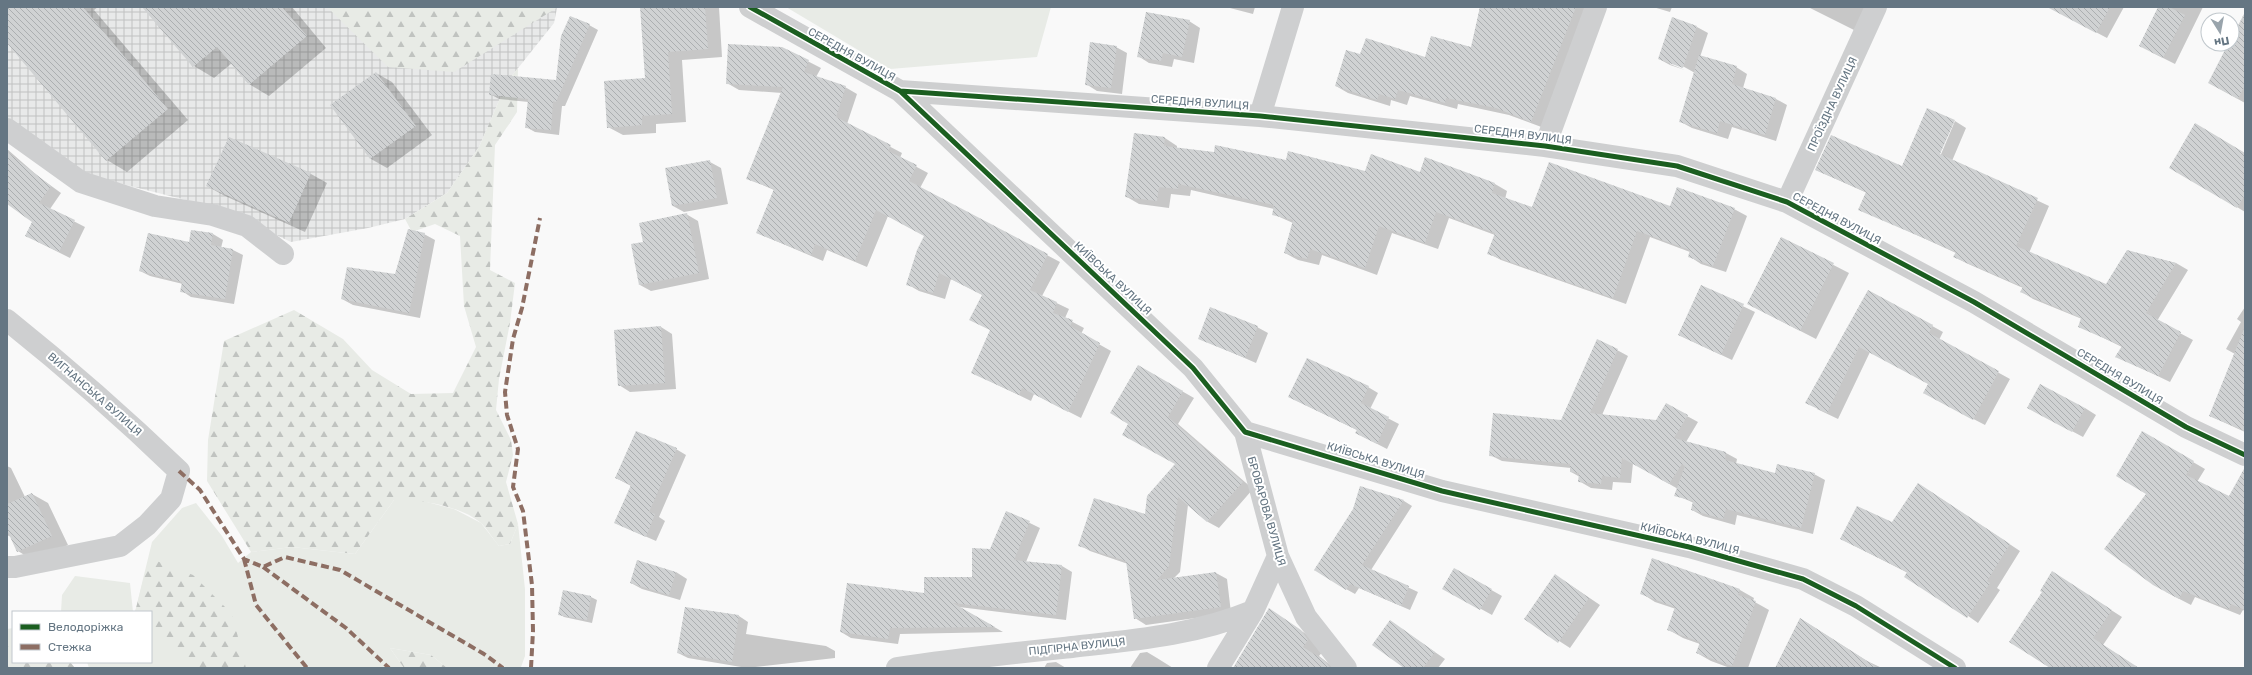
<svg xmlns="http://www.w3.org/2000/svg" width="2252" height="675" viewBox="0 0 2252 675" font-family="Rubik,sans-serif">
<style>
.industrial{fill:url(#industrial-grid)}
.grass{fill:#e8ebe6}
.forest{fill:url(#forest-firs)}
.shadow{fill:#0003}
.building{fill:url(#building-back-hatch)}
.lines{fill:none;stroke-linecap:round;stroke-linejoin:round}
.minor{stroke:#cecfd0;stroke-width:22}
.quiet{stroke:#8d6e63;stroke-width:4;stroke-dasharray:8 4;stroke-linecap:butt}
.cycleway-casing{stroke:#fff;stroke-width:8}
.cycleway{stroke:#1b5e20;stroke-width:5}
.labels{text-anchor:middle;stroke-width:4;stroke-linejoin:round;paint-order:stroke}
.street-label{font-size:11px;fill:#657683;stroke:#fff}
</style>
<defs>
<pattern id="industrial-grid" width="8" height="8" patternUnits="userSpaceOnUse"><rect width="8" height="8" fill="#e8e9e9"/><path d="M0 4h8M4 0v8" fill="none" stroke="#c0c1c2"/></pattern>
<pattern id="forest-firs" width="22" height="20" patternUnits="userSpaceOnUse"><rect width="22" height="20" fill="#e8ebe6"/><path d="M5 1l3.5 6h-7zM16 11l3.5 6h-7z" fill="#c0c3c0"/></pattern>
<pattern id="building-back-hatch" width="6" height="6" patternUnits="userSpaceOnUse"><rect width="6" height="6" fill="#d0d2d3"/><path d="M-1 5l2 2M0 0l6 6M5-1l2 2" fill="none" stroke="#acafb1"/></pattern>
</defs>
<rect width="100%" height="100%" fill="#f9f9f9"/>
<path class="industrial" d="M7 7H556L557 8 554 23 507 82 479 147 447 193 405 219 368 228 291 242 218 208 94 177 64 161 7 120Z"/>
<path class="grass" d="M786 7H1051L1037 57 890 69Z
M415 499 454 509 481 523 499 546 510 544 518 524 525 589V656L521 667 447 668 431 655 390 648 404 668H89L87 662H151V612H135L152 542 182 508 196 503 222 536 238 563 251 552 292 547 355 554 394 500Z
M75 576 130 583 133 612H61L62 595Z"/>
<path class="forest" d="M327 7H558L454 72 388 67Z
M518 68 517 112 495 145 490 270 515 283 510 323 499 379 496 410 511 440 513 455 506 482 518 524 510 544 499 546C493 539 488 530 482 524 463 506 419 499 394 500L355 554 292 547 251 552 207 481 208 440 224 341 294 310 343 339 372 370 411 394 453 393 476 347 464 306 460 236 435 224 412 232 405 219 447 193 479 147 507 82Z
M149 558 193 575 232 614 246 668H191L151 633V612H135Z
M13 628V662H70L75 668H7V629Z
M390 648 431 655 447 668H404Z"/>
<path class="shadow" d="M7 7H98L94 10 188 120 127 172 107 160 7 42Z
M143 7H292L326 48 269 96 249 84 232 63 214 78 194 66Z
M641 7H719L722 57 682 60 686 122 656 124V133L623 135 608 127 646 79Z
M1226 7H1255L1253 14Z
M1480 7H1591L1544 128 1509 115 1458 104 1457 109 1410 96 1407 105 1391 100 1390 106 1348 93 1336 86 1361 55 1426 58 1472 48Z
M1653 7H1672L1670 12Z
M1808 7H1871L1858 32Z
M2060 7H2124L2107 38 2069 18Z
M2159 7H2203L2175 64 2151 52Z
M1189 21 1200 28 1194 63 1174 59 1172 67 1149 63 1138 56Z
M589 25 598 30 565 106H562L559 135 535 132 526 127 529 102 499 99 490 94 557 81Z
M1697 27 1708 33 1700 57 1736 67 1747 74 1743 88 1776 99 1787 105 1776 141 1732 127 1728 139 1692 128 1681 122 1695 73 1679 64 1670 62V64L1685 70 1670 65 1659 59Z
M2232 39H2245V103L2220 89Z
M1116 47 1127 53 1122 94 1097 91 1086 84Z
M782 48 821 68 816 77 845 87 857 94 847 124 902 153 900 158 928 173 920 188 1060 262 1042 296 1069 309 1065 318 1084 328 1081 334 1111 351 1081 418 1034 394 1031 401 973 373 991 330 983 295 951 279 945 299 919 291 907 284 925 236 888 216 867 267 827 250 823 261 757 233 774 190 747 178 782 93 739 90 727 83Z
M376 73 392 82 432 135 387 168 371 159 332 105Z
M1955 121 1966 128 1952 161 2049 206 2029 253 2106 286 2127 251 2176 263 2188 270 2157 321 2193 340 2170 382 2116 356 2122 347 2079 326 2082 319 2033 299 2022 292 2023 288 1966 263 1955 257 1956 253 1860 209 1867 193 1816 170 1903 167 1939 159Z
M1135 134 1165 138 1177 146V148L1365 172 1420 173 1425 158 1495 184 1507 191 1505 199 1533 209H1734L1747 216 1726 272 1701 264 1689 256 1690 252 1650 237 1626 304 1501 260 1488 253 1495 235 1449 218 1438 249 1392 233 1377 275 1322 255 1319 265 1298 260 1285 253 1293 223 1273 214 1274 209 1191 190 1190 196 1171 194 1169 208 1139 204 1127 197Z
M229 138 311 174 327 183 305 232 223 195 207 186Z
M7 149 39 177 61 193 50 209 85 227 70 258 38 242 33 222 7 203Z
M2245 154V212L2237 207Z
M710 162 721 168 728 204 684 212 673 206Z
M686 214 698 221 709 279 651 291 640 285 644 243Z
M213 234 223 240 221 248 233 250 243 255 234 304 191 297 182 291 183 284 150 276 140 271 190 243Z
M424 234 435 240 420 318 353 305 342 299 396 276Z
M1781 238 1849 273 1816 339 1748 304Z
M1701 286 1755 312 1732 360 1679 335Z
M1869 291 1943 332 1939 340 2010 379 1985 425 1935 399 1929 384 1870 352 1838 419 1817 409Z
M2245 307V432L2210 416 2235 354 2226 349 2241 322 2237 319Z
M661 327 672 334 676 389 630 392 619 385Z
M1257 327 1268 333 1256 363 1199 338Z
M1617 350 1628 356 1602 415 1657 421 1687 416 1698 422 1686 442 1726 453 1737 459 1736 464 1776 474H1814L1825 480 1813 534 1737 515 1735 525 1703 516 1692 510 1694 503 1676 495 1678 489 1633 463 1631 483 1613 482 1612 490 1591 488 1579 481 1580 477 1571 472V468L1502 461 1490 455 1562 421Z
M1138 366 1194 398 1178 424 1253 489 1219 528 1208 522 1188 505 1180 572 1174 578 1216 573 1227 579 1231 613 1146 625 1135 618 1128 564 1090 551 1080 545 1146 516 1177 464 1130 423Z
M1368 387 1378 393 1370 409 1399 424 1387 449 1356 433 1357 430 1289 397Z
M2085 408 2096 415 2083 437 2040 414Z
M2143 433 2205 469 2197 482 2230 497 2245 496V611L2243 610 2240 615 2195 597 2191 605 2166 592 2148 493Z
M676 449 686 455 659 517 665 521 656 541 615 523 631 486 616 478Z
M7 466 11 468 25 497 32 494 48 503 68 545 34 561 18 551 11 537 7 535Z
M1361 487 1404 501 1412 506 1371 570 1418 592 1410 610 1359 588 1355 594 1346 589 1354 509Z
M1928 490 2020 551 1997 588 2000 590 1978 623 1908 573 1841 539 1892 524Z
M1007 512 1040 528 1026 562 1062 566 1072 572 1066 620 959 607 1003 632 900 634 898 644 851 638 841 632 925 595 973 578 991 550Z
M1653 559 1740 590 1754 598 1753 601 1769 610 1748 668H1730L1711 661 1697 653 1700 644 1683 638 1669 630 1676 609 1655 602 1641 593Z
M1454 569 1502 596 1492 615 1443 588Z
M676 572 687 579 680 600 642 589 631 583Z
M2063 579 2122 617 2103 645 2138 668H2053Z
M1566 582 1600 605 1570 648 1525 619Z
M564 591 591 597 597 600 592 623 564 617 559 614Z
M685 608 739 616 748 622 746 634 826 646 835 651V658L747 668 688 658 678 653Z
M1269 610 1317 641 1324 650 1319 656 1332 666 1330 668H1234Z
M1801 619 1867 661 1882 668H1781Z
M1390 621 1445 659 1438 668H1406Z
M1147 652 1157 658 1173 668H1130L1140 653Z
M1056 662 1066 668H1044L1047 663Z"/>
<path class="building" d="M7 7H83L168 109 106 161 7 43Z
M142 7H282L307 36 249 85 217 47 193 67Z
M640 7H705L708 49 668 52 672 114 642 116V125L607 128 604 81 645 78Z
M1480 7H1576L1531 122 1496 108 1446 98 1445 103 1398 90 1395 99 1379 94 1377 100 1335 86 1346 50 1360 54 1366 38 1425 57 1431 36 1471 47Z
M2047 7H2110L2096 33Z
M2158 7H2169L2185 15 2163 58 2139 46Z
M1146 12 1190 20 1182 57 1163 53 1161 61 1137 57Z
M2245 12V85L2238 99 2208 83 2228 44H2232V37Z
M570 16 590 24 556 102 553 101 551 130 525 128 528 99 489 95 491 74 556 80 561 36Z
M1672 17 1697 26 1683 68 1658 59Z
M1090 42 1117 46 1111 88 1085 85Z
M728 44 782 47 809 60 804 72 846 86 836 117 891 145 888 151 917 165 909 181 1048 254 1030 290 1057 302 1053 313 1073 320 1070 326 1100 343 1068 412 1022 388 1019 395 971 373 990 330 969 320 982 295 939 273 933 293 906 285 917 250 924 236 876 210 855 261 815 244 811 255 756 233 774 189 746 179 783 87 726 84Z
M1699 55 1737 66 1732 84 1776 98 1765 135 1720 121 1717 133 1679 122Z
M376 72 416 126 370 159 330 105Z
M1927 108 1955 120 1940 154 2038 198 2016 246 2106 284 2127 250 2176 263 2146 313 2181 332 2158 376 2115 357 2122 346 2078 327 2081 318 2020 292 2023 287 1953 257 1956 252 1858 210 1866 192 1815 170 1831 135 1902 166Z
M2195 123 2245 153V195L2237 208 2169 168Z
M1134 133 1165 137 1164 146 1214 152 1215 145 1286 160 1288 151 1365 171 1371 154 1420 172 1425 157 1495 183 1492 193 1532 207 1549 162 1670 206 1677 187 1735 208 1713 266 1688 257 1690 250 1637 231 1613 298 1487 254 1495 233 1436 212 1425 243 1379 226 1365 268 1310 249 1307 259 1284 253 1293 220 1272 215 1274 205 1178 184V189L1159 187 1157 201 1125 197Z
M229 137 311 173 289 223 206 186Z
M7 152 51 186 39 203 75 220 59 252 25 236 32 222 7 204Z
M710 160 717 198 672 206 665 168Z
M687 213 699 273 639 285 631 244 643 242 639 223Z
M408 229 425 233 409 313 341 299 347 267 395 274Z
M191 230 213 233 211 245 233 249 225 299 180 292 182 282 139 271 148 233 189 242Z
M1781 237 1834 263 1800 331 1747 304Z
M1701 285 1744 304 1721 355 1678 335Z
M1868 290 1933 325 1929 333 1999 371 1973 420 1923 393 1928 384 1859 347 1827 413 1805 403Z
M1210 307 1258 326 1245 358 1198 339Z
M661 326 665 383 618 386 614 330Z
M2244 329H2245V431L2209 416Z
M1597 339 1618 349 1590 413 1656 420 1666 403 1688 415 1674 438 1726 452 1725 460 1775 473 1777 464 1815 473 1801 528 1726 509 1723 519 1691 510 1693 501 1674 496 1685 466 1682 464 1669 484 1622 458 1620 478 1602 476 1601 484 1578 482 1579 473 1570 472V464L1489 456 1493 413 1561 420Z
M1307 358 1369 386 1361 403 1389 417 1377 444 1355 433 1357 430 1288 397Z
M1138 365 1183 391 1168 417 1243 482 1207 522 1178 497 1169 566 1157 580 1216 572 1221 607 1134 619 1126 561 1078 546 1094 498 1145 514 1147 496 1175 464 1122 435 1128 424 1110 413Z
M2040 384 2085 408 2072 432 2027 408Z
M636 431 677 448 649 512 655 514 646 537 614 523 631 485 615 478Z
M2142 431 2194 461 2186 475 2229 496 2245 467V610L2231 604 2229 609 2183 591 2179 599 2153 585 2104 549 2146 494 2116 476Z
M1918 483 2010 544 1987 581 1990 583 1967 618 1904 577 1907 572 1840 539 1857 506 1892 522Z
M1360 486 1404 500 1362 565 1409 586 1401 606 1350 584 1346 590 1314 570 1353 509Z
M32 493 52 536 17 552 7 530V504Z
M1006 511 1030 521 1014 560 1062 565 1056 615 953 603 995 627 890 628 888 639 840 632 847 583 924 593V577H972V548L990 549Z
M1652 558 1740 589 1738 595 1756 601 1732 666 1696 653 1700 642 1667 630 1675 607 1640 594Z
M637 560 676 572 669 595 630 583Z
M1454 568 1492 589 1480 610 1442 589Z
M2052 571 2112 610 2093 638 2139 668H2050L2009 642 2042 592 2040 591Z
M1555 574 1589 598 1558 643 1524 619Z
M563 590 591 596 587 620 558 615Z
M685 607 739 615 732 662 677 653Z
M1269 608 1301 630 1308 640 1303 647 1325 661 1330 668H1233Z
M1800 618 1878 668H1775Z
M1390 620 1435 652 1423 668H1404L1372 645Z"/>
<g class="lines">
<path class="minor" d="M750 7 900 91 1260 116 1545 146 1677 166 1787 202 1974 302 2186 427 2245 455
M900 91 1193 368 1245 432 1442 491 1689 547 1803 579 1856 606 1955 668
M1260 116 1293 7
M7 129 81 182 155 206 213 215 247 226 283 254
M1545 146 1596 7
M1787 202 1876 7
M7 320C67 368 124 418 179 471L171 499 147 525 120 546 15 567H7
M1245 432 1278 556 1306 617 1346 668
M897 668C955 659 1014 653 1072 647 1134 640 1195 635 1253 611L1278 556
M1218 668 1253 611"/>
<path class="quiet" d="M179 471 200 490 244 559 263 567 285 557 340 570 484 654 503 668
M244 559 256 605 307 668
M263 567 346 628 389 668
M531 668 533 631 532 585 523 511 513 487 518 449 507 415 505 392 513 339 522 308 540 218"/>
<defs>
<path id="cycleway" d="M750 7 900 91 1260 116 1545 146 1677 166 1787 202 1974 302 2186 427 2245 455
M900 91 1193 368 1245 432 1442 491 1689 547 1803 579 1856 606 1955 668"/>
</defs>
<use href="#cycleway" class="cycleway-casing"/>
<use href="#cycleway" class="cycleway"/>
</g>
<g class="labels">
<g class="street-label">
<text transform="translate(852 54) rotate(29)" y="4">СЕРЕДНЯ ВУЛИЦЯ</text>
<text transform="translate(1200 102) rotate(4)" y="4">СЕРЕДНЯ ВУЛИЦЯ</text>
<text transform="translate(1832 104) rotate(-65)" y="4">ПРОЇЗДНА ВУЛИЦЯ</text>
<text transform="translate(1523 134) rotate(7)" y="4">СЕРЕДНЯ ВУЛИЦЯ</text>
<text transform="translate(1837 218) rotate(28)" y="4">СЕРЕДНЯ ВУЛИЦЯ</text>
<text transform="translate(1113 278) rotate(43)" y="4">КИЇВСЬКА ВУЛИЦЯ</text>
<text transform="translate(2120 376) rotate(31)" y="4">СЕРЕДНЯ ВУЛИЦЯ</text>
<text transform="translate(95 394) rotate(41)" y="4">ВИГНАНСЬКА ВУЛИЦЯ</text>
<text transform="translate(1376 460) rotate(17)" y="4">КИЇВСЬКА ВУЛИЦЯ</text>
<text transform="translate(1267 511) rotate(74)" y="4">БРОВАРОВА ВУЛИЦЯ</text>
<text transform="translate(1690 538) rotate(14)" y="4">КИЇВСЬКА ВУЛИЦЯ</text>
<text transform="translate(1077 646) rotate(-6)" y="4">ПІДГІРНА ВУЛИЦЯ</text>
</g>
</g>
<rect width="2252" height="675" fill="none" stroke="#657683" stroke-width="16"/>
<rect x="12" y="611" width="140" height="52" fill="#ffffff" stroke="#c1c8cd"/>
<rect x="20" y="624" width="20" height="6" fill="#1b5e20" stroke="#c1c8cd"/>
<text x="48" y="631" font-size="12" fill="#657683">Велодоріжка</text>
<rect x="20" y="644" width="20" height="6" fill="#8d6e63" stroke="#c1c8cd"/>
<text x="48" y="651" font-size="12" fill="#657683">Стежка</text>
<g transform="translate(2220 32) rotate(169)"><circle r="19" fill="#ffffff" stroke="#c1c8cd"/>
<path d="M0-3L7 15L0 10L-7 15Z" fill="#99a4ac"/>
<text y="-6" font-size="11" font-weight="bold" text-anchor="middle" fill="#657683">Пн</text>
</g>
</svg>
